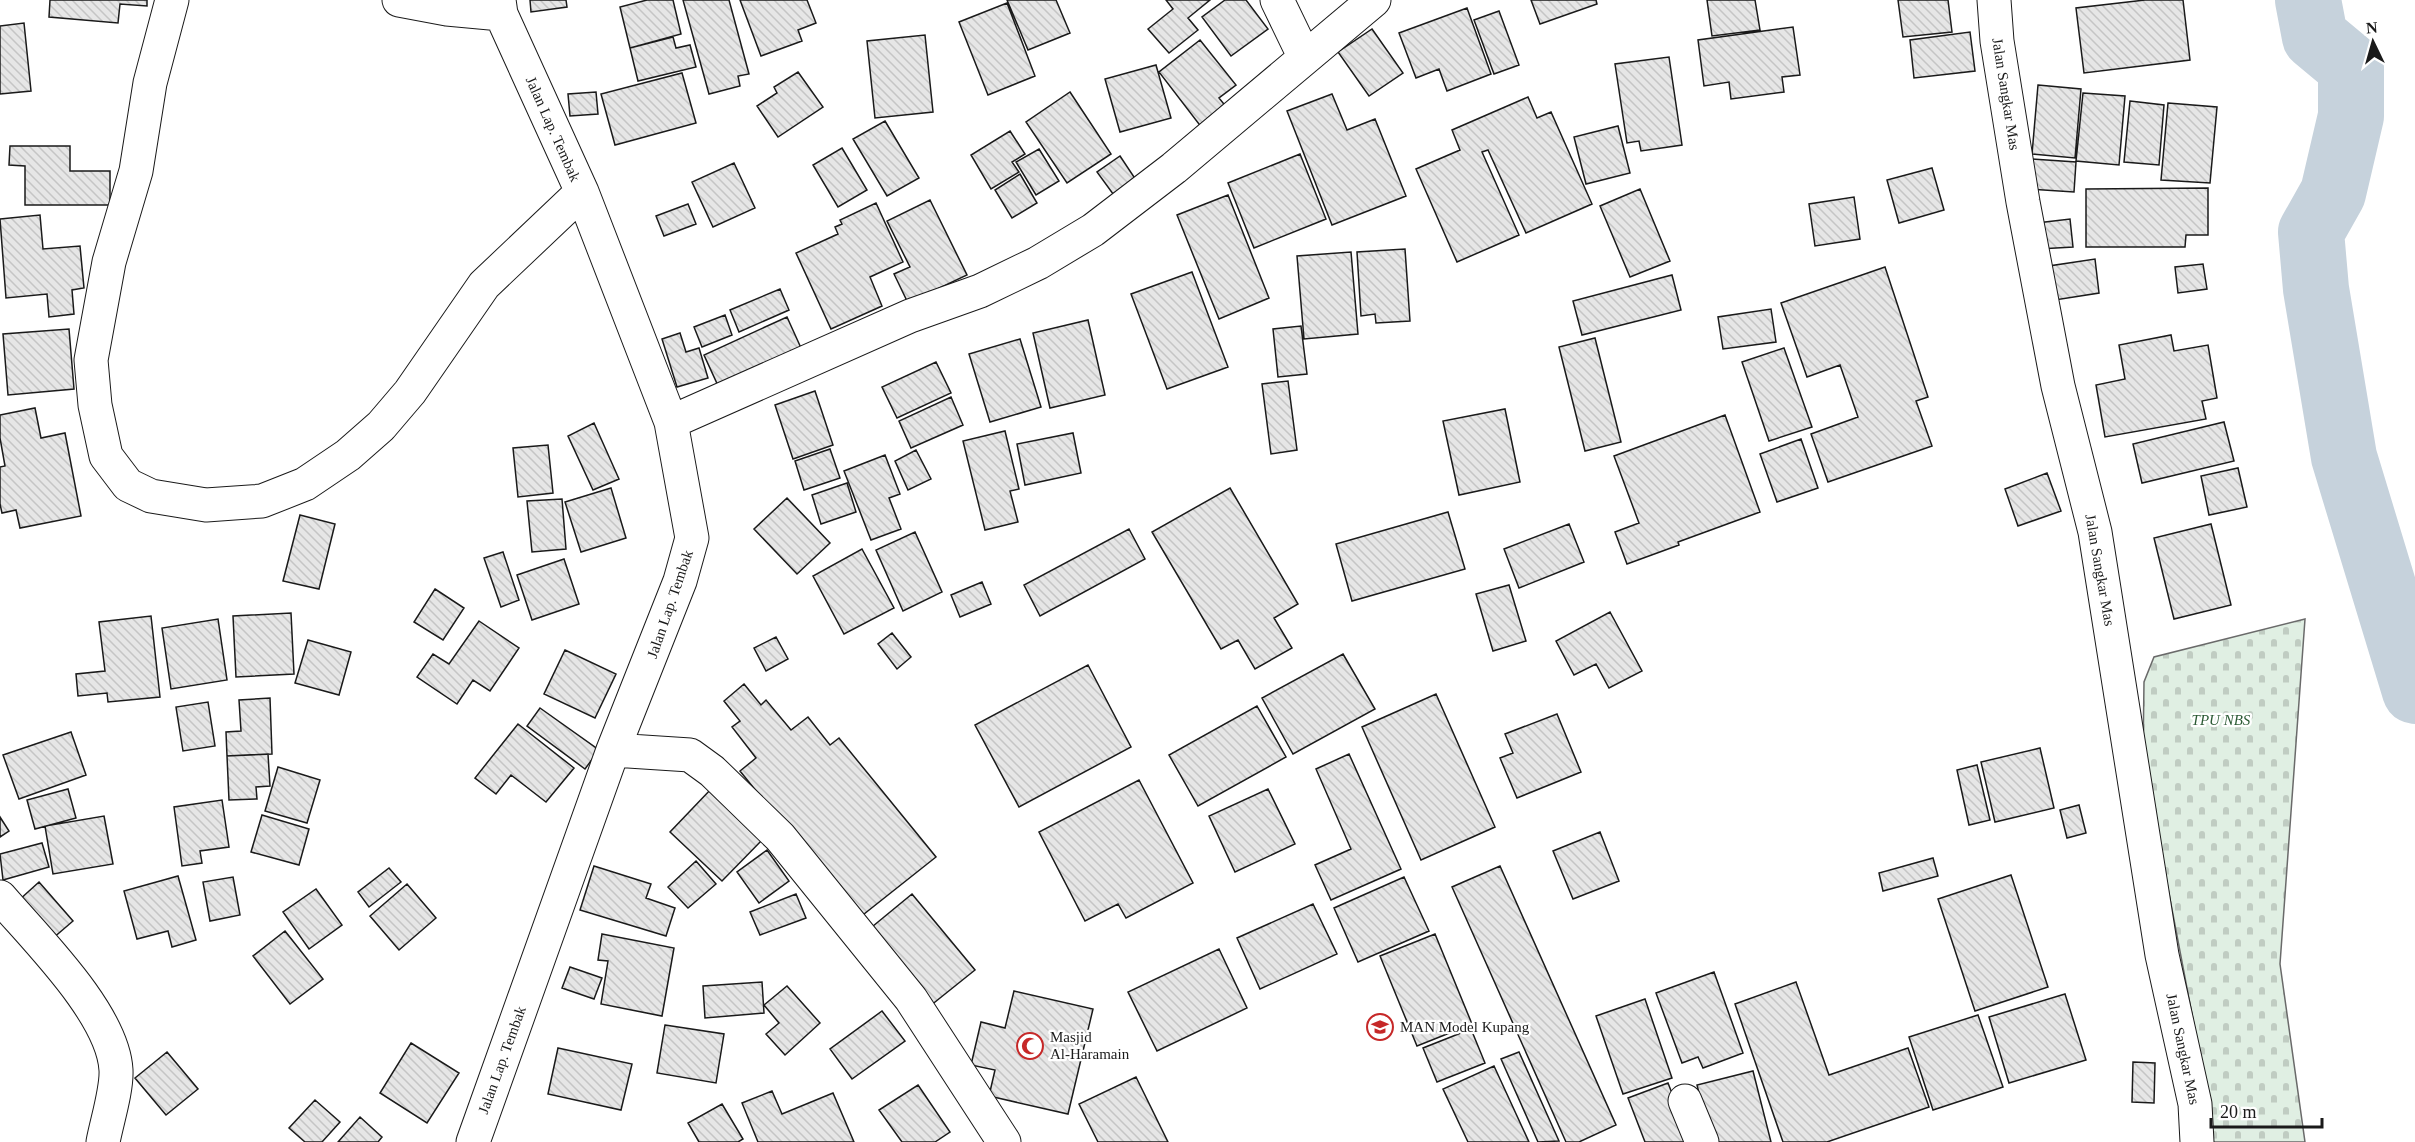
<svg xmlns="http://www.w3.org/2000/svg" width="2415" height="1142" viewBox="0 0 2415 1142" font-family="'Times New Roman',serif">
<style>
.cemetery{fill:url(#cemetery-stones);stroke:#6a6a6a;stroke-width:1.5}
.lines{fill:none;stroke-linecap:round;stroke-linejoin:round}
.river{stroke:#c6d2dc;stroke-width:66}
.building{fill:url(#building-back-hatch);stroke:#1a1a1a;stroke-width:1.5}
.minor-casing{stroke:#1a1a1a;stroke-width:35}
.minor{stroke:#fff;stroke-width:33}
.labels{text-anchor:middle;stroke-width:4.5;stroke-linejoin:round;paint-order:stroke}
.street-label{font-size:15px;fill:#1a1a1a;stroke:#fff}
.park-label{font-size:15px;font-style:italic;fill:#2b5a34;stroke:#fff}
.poi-label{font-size:15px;fill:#1a1a1a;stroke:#fff;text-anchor:start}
</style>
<defs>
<pattern id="cemetery-stones" width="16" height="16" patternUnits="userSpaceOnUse" patternTransform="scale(1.5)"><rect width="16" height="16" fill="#e0efe3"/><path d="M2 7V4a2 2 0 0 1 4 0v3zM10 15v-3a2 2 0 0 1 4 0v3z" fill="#c0ccc2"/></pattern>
<pattern id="building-back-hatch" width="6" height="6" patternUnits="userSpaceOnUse" patternTransform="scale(1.5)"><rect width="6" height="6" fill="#e6e6e6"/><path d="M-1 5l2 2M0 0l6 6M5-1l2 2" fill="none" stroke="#c5c5c5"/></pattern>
</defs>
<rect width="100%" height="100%" fill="#fff"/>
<path class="cemetery" d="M2305 619 2280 964 2305 1142H2185L2195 1030 2143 757 2144 682 2154 657Z"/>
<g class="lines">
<path class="river" d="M2308 0 2315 37 2351 67V116L2333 193 2311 232 2316 289 2344 457 2415 691"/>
</g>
<path class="building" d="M50 0H147V6L120 4 118 23 49 17Z
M530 0H566L567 7 531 12Z
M647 0H673L681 34 630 48 620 7Z
M683 0H729L749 74 738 76 740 86 709 94Z
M740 0H807L816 23 798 30 802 41 761 56Z
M1007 0H1056L1070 33 1028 50Z
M1166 0H1210L1188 18 1198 30 1169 53 1148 29 1173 9Z
M1225 0H1246L1268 29 1231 56 1202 17Z
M1531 0H1596L1597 4 1540 24Z
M1707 0H1755L1760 30 1712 36Z
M1898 0H1948L1952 32 1903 37Z
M2145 0H2183L2190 60 2084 73 2076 8Z
M1007 3 1035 76 988 95 959 22Z
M1467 8 1491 74 1447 91 1439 69 1416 78 1399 33Z
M1499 11 1519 65 1494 74 1474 20Z
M24 23 31 91 0 94V26Z
M1793 27 1800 75 1782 77 1784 92 1731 99 1729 82 1704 86 1698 40Z
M1372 29 1403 73 1369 96 1338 52Z
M1970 32 1975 71 1914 78 1910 40Z
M925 35 933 112 875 118 867 41Z
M673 37 676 48 690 45 696 67 638 81 630 48Z
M1200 40 1236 85 1219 98 1227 108 1202 128 1159 72Z
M1669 57 1682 145 1641 151 1639 141 1627 143 1615 64Z
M1156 65 1171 118 1120 132 1105 79Z
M798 72 823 107 778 137 757 106 777 93 774 87Z
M682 73 696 123 615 145 601 94Z
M2038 85 2081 89 2075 158 2032 154Z
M596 92 598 114 570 116 568 94Z
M1070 92 1111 154 1067 183 1026 122Z
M2083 93 2125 96 2119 165 2076 161Z
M1332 94 1347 130 1375 119 1406 196 1332 225 1287 111Z
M1528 97 1537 118 1551 112 1592 204 1526 233 1488 150 1482 152 1519 235 1457 262 1416 169 1460 150 1452 130Z
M2130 101 2164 105 2159 165 2124 162Z
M2168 103 2217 107 2210 183 2161 180Z
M885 121 919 178 887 196 853 139Z
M1618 126 1630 173 1586 184 1574 137Z
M1010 131 1025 154 1012 162 1019 172 991 189 971 155Z
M10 146H70V171H110V205H25V166L9 165Z
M842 148 867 190 838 207 813 165Z
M1039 149 1059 181 1036 195 1016 162Z
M1300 154 1326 219 1254 248 1228 183Z
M1120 156 1138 183 1116 198 1097 172Z
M2031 159 2076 162 2074 192 2029 189Z
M734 163 755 208 713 227 692 182Z
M1932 168 1944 210 1899 223 1887 180Z
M1020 174 1037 203 1012 218 995 190Z
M2208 188V235H2186L2185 247H2086V189Z
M1640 189 1670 261 1630 277 1600 206Z
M1228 195 1269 298 1219 319 1177 215Z
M1854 197 1860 239 1815 246 1809 204Z
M930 200 967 275 908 303 894 274 910 267 887 221Z
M876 203 903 262 870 277 882 306 831 329 796 253 838 234 835 227 842 224 840 220Z
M688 204 696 224 664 236 656 216Z
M40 215 43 249 80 246 84 288 72 290 74 314 49 317 47 294 6 298 0 219Z
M2070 219 2073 247 2039 249 2037 223Z
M1405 249 1410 321 1376 323 1375 314 1361 316 1357 252Z
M1351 252 1358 334 1304 339 1297 256Z
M2095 259 2099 293 2055 300 2049 266Z
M2203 264 2207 289 2178 293 2175 267Z
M1885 267 1928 397 1916 401 1932 446 1828 482 1811 434 1858 417 1840 365 1807 377 1781 303Z
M1192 272 1228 367 1167 389 1131 294Z
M1672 275 1681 310 1582 335 1573 301Z
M780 289 789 310 739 332 730 310Z
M1771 309 1776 342 1723 349 1718 317Z
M725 315 732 335 702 347 694 327Z
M787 317 806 359 720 390 704 355Z
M1088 320 1105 395 1050 408 1033 333Z
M1301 326 1307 374 1278 377 1273 329Z
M69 329 74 389 8 395 3 334Z
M680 333 686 352 699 348 708 378 677 387 662 339Z
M2171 335 2174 351 2208 345 2217 398 2202 401 2206 419 2105 437 2096 385 2125 379 2119 345Z
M1595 338 1621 442 1585 451 1559 347Z
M1020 339 1041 407 990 422 969 354Z
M1784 348 1812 427 1769 441 1742 362Z
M936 362 951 393 897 418 882 387Z
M1288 381 1297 450 1271 454 1262 384Z
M815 391 833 445 793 459 775 405Z
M951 397 963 425 911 448 899 421Z
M35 408 41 438 65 433 81 516 20 528 16 510 2 513 0 504V467L5 466 0 438V415Z
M1505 409 1520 482 1459 495 1443 421Z
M1725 415 1760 512 1678 542 1679 545 1627 564 1615 532 1639 523 1614 456Z
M2224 422 2234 461 2142 483 2133 444Z
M594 423 619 479 593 490 568 436Z
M1005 431 1019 489 1010 491 1018 522 985 530 963 441Z
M1073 433 1081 473 1025 485 1017 444Z
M1801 439 1818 488 1777 502 1760 454Z
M548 445 553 493 518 497 513 448Z
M830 449 840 478 804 490 795 461Z
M916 450 931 479 908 490 895 461Z
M885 455 900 494 889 498 901 529 871 540 844 471Z
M2238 468 2247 507 2209 515 2201 476Z
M2047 473 2061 511 2018 526 2005 489Z
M847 483 856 512 821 524 812 495Z
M611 488 626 538 581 552 565 502Z
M1230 488 1298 604 1274 618 1292 648 1255 669 1238 640 1221 649 1152 532Z
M787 498 830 543 797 574 754 529Z
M562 499 566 549 532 552 527 501Z
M1448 512 1465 569 1352 601 1336 544Z
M300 515 335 524 319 589 283 581Z
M1569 524 1584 562 1519 588 1504 549Z
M2211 524 2231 605 2174 619 2154 538Z
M1129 529 1145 559 1040 616 1024 585Z
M915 532 942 592 903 611 876 550Z
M862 549 894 608 844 634 813 576Z
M503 552 519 600 501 607 484 558Z
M564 559 579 604 532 620 517 575Z
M982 582 991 604 960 617 951 595Z
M1509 585 1526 641 1493 651 1476 594Z
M435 589 464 608 443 640 414 622Z
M1610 612 1642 671 1609 688 1596 664 1574 675 1556 641Z
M291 613 294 674 236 677 233 616Z
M151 616 160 697 108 702 107 693 78 696 76 674 105 671 99 622Z
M218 619 227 680 171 689 162 628Z
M479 621 519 648 490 691 473 680 457 704 417 677 433 654 449 664Z
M892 633 911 657 897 669 878 644Z
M776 637 788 659 766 671 754 648Z
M308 640 351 652 339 695 295 683Z
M565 650 616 674 595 718 544 694Z
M1343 654 1375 709 1293 754 1262 698Z
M1088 665 1131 747 1019 807 975 725Z
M744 684 761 705 766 700 791 730 808 717 830 745 839 738 936 857 859 918 740 771 756 758 732 727 740 721 724 701Z
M1436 694 1495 827 1421 860 1362 727Z
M270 698 272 754 227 756 226 732 241 731 239 700Z
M208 702 215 746 183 751 176 707Z
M1257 706 1286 757 1198 806 1169 755Z
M540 708 599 750 585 769 527 726Z
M1557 714 1581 772 1517 798 1500 758 1513 753 1505 734Z
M518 724 574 768 546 802 511 775 496 794 475 778Z
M71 732 86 775 19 799 3 755Z
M2040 748 2054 808 1995 822 1981 762Z
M268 754 270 786 256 787 257 799 229 800 227 756Z
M1349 754 1401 869 1331 900 1315 865 1351 849 1316 769Z
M1977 765 1990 820 1969 825 1957 770Z
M278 767 320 780 307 823 265 811Z
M1139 780 1193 883 1126 918 1118 904 1085 921 1039 832Z
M712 788 764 838 722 881 670 832Z
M68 789 76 818 35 829 27 800Z
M1268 789 1295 844 1235 872 1209 816Z
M222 800 229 847 200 851 202 863 182 866 174 807Z
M2079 805 2086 833 2067 838 2060 810Z
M262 815 309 829 299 865 251 852Z
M104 816 113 864 53 874 45 826Z
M0 817 9 831 0 837Z
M1600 832 1619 881 1573 899 1553 851Z
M42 843 49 867 3 880 0 854Z
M767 850 789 881 759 903 737 872Z
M1933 858 1938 876 1883 891 1879 873Z
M696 861 716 884 688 908 668 887Z
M594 866 651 884 646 898 675 908 666 936 580 910Z
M1500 866 1616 1125 1579 1142H1566L1452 887Z
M389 868 401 882 369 907 358 892Z
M2011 875 2048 987 1975 1011 1938 899Z
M178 876 196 940 172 947 168 931 137 939 124 891Z
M233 877 240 915 210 921 203 882Z
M1404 877 1429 931 1358 962 1334 908Z
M39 882 73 921 52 939 18 901Z
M407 884 436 918 399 950 370 916Z
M316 889 342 925 309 949 283 912Z
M796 894 806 918 760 935 750 912Z
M912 894 975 970 930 1006 867 931Z
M1313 904 1337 954 1260 989 1237 938Z
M285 931 323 979 290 1004 253 956Z
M602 934 674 948 662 1016 601 1004 608 961 598 960Z
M1435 934 1472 1024 1417 1046 1380 956Z
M1219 949 1247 1008 1157 1051 1128 992Z
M570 967 602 978 594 999 562 988Z
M1714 972 1743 1053 1703 1068 1698 1057 1682 1063 1656 993Z
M762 982 764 1013 705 1018 703 986Z
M1796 982 1829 1075 1908 1048 1929 1107 1827 1142H1783L1735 1004Z
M787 986 820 1023 785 1055 766 1034 779 1023 764 1005Z
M1014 991 1093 1009 1068 1114 989 1096 995 1070 971 1065 981 1022 1005 1028Z
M2065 994 2086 1060 2009 1083 1989 1017Z
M1645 999 1672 1078 1623 1094 1596 1016Z
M882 1011 905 1041 852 1079 830 1049Z
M1978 1015 2003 1087 1933 1110 1909 1037Z
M665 1025 724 1034 716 1083 657 1073Z
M1471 1029 1485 1063 1437 1082 1423 1048Z
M411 1043 459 1073 427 1123 380 1093Z
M558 1048 632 1064 621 1110 548 1094Z
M167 1052 198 1089 166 1115 135 1078Z
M1519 1052 1559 1141 1538 1142 1501 1059Z
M2133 1062 2155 1063 2154 1103 2132 1102Z
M1494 1066 1529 1142H1468L1443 1089Z
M1753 1071 1771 1142H1711L1697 1085Z
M1136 1077 1168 1142H1098L1079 1104Z
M1668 1083 1691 1142H1645L1628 1098Z
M918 1085 950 1132 935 1142H902L879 1110Z
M772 1091 782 1114 833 1093 854 1142H758L742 1103Z
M315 1100 340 1122 322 1142H305L289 1128Z
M722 1104 743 1139 738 1142H699L688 1123Z
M360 1117 382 1137 378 1142H338Z"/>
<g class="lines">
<defs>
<path id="minor" d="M172 0 150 83 136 171 109 262 91 360 95 405 106 456 128 485 151 496 206 505 262 501 305 484 348 455 381 426 410 392 484 285 582 192
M399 0 447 9 501 14
M1277 0 1305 58
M1994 0 1997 41 2023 202 2058 386 2095 532 2162 955 2195 1104 2197 1142
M671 422 910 316 980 291 1038 263 1093 230 1174 168 1374 0
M613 750 690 755 712 771 780 837 911 999 1004 1142
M0 897C36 939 113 1014 116 1070 117 1090 107 1121 103 1142
M1685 1101 1702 1142
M473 1142 613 750 680 581 692 538 671 422 582 192 501 14 499 0"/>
</defs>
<use href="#minor" class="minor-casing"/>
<use href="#minor" class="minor"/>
</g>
<defs>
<symbol id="school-ring" viewBox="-11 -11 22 22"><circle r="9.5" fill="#fff" stroke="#c62828" stroke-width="1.5"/><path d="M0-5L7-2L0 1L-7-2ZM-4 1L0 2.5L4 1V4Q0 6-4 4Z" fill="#c62828"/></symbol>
<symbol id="mosque-ring" viewBox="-11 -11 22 22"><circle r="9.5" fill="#fff" stroke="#c62828" stroke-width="1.5"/><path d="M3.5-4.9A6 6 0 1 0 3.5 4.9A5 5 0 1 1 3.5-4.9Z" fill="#c62828"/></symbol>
</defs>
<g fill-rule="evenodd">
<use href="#school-ring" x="1365" y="1012" width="30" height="30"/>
<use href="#mosque-ring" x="1015" y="1031" width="30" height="30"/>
</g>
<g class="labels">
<g class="street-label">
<text transform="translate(2006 94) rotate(81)" y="5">Jalan Sangkar Mas</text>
<text transform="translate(553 129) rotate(66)" y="5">Jalan Lap. Tembak</text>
<text transform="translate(2100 570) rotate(80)" y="5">Jalan Sangkar Mas</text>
<text transform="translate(670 604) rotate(-71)" y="5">Jalan Lap. Tembak</text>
<text transform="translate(2183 1049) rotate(78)" y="5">Jalan Sangkar Mas</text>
<text transform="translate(502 1060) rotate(-70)" y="5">Jalan Lap. Tembak</text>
</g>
<g class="park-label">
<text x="2221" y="725">TPU NBS</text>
</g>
<g class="poi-label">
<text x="1400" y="1032">MAN Model Kupang</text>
<text x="1050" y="1042">Masjid<tspan x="1050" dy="17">Al-Haramain</tspan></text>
</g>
</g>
<g transform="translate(2373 42) rotate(355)" stroke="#ffffff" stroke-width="4.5" paint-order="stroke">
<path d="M0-4.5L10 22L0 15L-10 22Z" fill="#1a1a1a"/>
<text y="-9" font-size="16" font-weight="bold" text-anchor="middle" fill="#1a1a1a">N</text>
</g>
<path d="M2211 1118v9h111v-9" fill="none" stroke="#1a1a1a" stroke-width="3"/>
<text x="2220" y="1118" font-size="18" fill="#1a1a1a" stroke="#ffffff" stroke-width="4.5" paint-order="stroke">20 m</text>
</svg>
